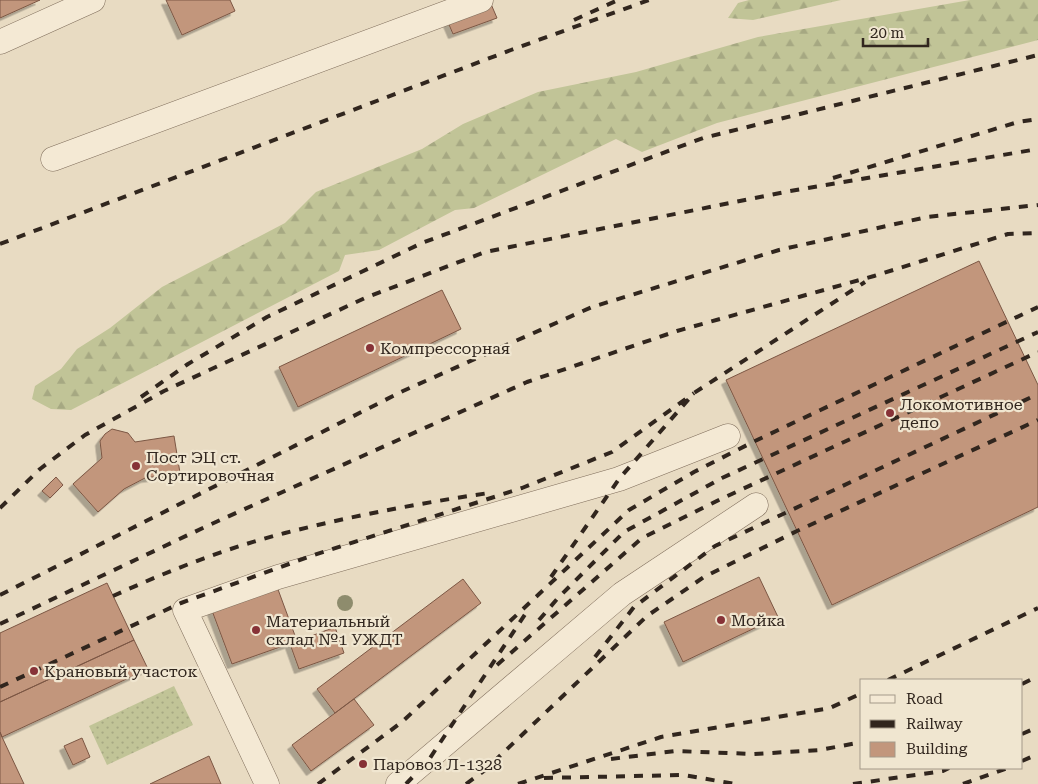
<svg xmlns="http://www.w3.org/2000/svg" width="1038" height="784" viewBox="0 0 1038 784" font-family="'Roboto Serif',serif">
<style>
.grass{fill:url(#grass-dots)}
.forest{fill:url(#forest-firs)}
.building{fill:#c2967c;stroke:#7c5744;filter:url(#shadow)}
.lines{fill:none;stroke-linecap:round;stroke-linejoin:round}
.minor-casing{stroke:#7f6d5b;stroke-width:25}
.minor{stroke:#f4e9d4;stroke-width:24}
.rail{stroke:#31261e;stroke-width:4;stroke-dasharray:9 9;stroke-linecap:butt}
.tree{fill:#8e8c6d}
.poi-dot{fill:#873237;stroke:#f0e6d0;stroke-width:2}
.labels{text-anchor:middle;stroke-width:4.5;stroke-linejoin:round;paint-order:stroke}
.poi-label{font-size:16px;fill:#31261e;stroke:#f0e6d0;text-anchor:start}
</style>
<defs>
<pattern id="grass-dots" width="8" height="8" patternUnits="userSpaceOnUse" patternTransform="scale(1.25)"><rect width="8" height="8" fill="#c1c497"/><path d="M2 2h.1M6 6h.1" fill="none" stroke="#a6a882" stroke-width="1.8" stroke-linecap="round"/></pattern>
<pattern id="forest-firs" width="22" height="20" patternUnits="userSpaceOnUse" patternTransform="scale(1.25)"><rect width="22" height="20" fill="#c1c497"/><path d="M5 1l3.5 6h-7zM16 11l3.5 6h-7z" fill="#a6a882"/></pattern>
<filter id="shadow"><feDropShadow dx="-4.5" dy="4.5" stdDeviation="0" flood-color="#0004"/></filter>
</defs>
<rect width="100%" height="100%" fill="#e8dbc2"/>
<path class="grass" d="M174 686 193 725 107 765 89 726Z"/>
<path class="forest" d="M749 0H841L753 20 728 18 738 3Z
M970 0H1038V40L717 123 642 152 616 139 474 208 455 210 379 250 345 255 339 271 71 410 51 409 32 399 35 386 61 369 77 349 110 328 162 287 285 223 316 192 422 149 463 124 538 92 636 72 758 37Z"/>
<path class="building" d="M0 0H40L0 18Z
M166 0H230L235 11 182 35Z
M491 4 497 18 453 34 447 20Z
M979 261 1038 385V507L832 605 726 380Z
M442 290 461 329 298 407 279 367Z
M112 429 128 433 135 442 174 436 180 473 145 478 124 489 98 512 73 484 102 458 100 441 105 434Z
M56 477 63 485 50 498 42 491Z
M759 577 778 617 683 662 664 622Z
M463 579 481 603 335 713 317 689Z
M107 583 134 640 0 702V633Z
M276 584 297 641 232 664 211 608Z
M335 627 344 653 299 669 290 644Z
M134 640 148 669 2 737 0 732V702Z
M354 699 374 725 311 771 292 745Z
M0 732 2 737 24 784H0Z
M82 738 90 757 73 765 64 746Z
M209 756 221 784H150Z"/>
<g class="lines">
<defs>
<path id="minor" d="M0 42 93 0
M53 159 481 0
M267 784 185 610 278 577 619 479 728 436
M398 784 622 594 756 505"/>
</defs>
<use href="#minor" class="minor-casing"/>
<use href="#minor" class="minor"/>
<path class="rail" d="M574 20 618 0
M833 178 1018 122 1038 119
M0 244 511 50 649 0
M141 397 188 364 267 317 422 243 703 138 1038 55
M0 508 40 469 85 435 164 391 365 298 485 252 790 191 1038 149
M551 577 619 479 694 393 865 282
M0 595 403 391 592 307 779 250 927 217 1038 205
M113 596C168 571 226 548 285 533 352 516 420 503 489 493
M539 620 558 598 624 532 722 478 1038 332
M0 624 207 526 527 382 677 331 874 276 1008 234 1038 233
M595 657 634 607 715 546 1038 394
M497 665 642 538 721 499 1038 352
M888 680 1038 608
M1022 684 1038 676
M0 687 181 603 311 556 522 488 612 452 694 393
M1022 734 1038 727
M611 759 675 751 754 754 820 750 862 742
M1022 761 1038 754
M544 778 683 775 736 784
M318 784 402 722 629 510 694 472 755 441 1038 307
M406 784 428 761 528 610
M466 784 484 771 647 616 704 577 797 531 1038 420
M518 784 661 737 830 708 862 693
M853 784 943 771 949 768
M963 784 1008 768"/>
</g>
<circle class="tree" cx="345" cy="603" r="8"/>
<g class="poi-dot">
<circle cx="370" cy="348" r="5"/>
<circle cx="890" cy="413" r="5"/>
<circle cx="136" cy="466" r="5"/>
<circle cx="721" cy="620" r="5"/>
<circle cx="256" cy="630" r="5"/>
<circle cx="34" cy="671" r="5"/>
<circle cx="363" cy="764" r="5"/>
</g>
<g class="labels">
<g class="poi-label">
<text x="380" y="354">Компрессорная</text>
<text x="900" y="410">Локомотивное<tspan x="900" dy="18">депо</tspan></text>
<text x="146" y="463">Пост ЭЦ ст.<tspan x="146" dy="18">Сортировочная</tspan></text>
<text x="731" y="626">Мойка</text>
<text x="266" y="627">Материальный<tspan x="266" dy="18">склад №1 УЖДТ</tspan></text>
<text x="44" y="677">Крановый участок</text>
<text x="373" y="770">Паровоз Л-1328</text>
</g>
</g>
<rect x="860" y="679" width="162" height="90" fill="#f0e6d0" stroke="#a49989"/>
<rect x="870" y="695" width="25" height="8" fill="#f4e9d4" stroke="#a49989"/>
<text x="906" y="704" font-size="15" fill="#31261e">Road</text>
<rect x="870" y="720" width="25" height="8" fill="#31261e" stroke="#a49989"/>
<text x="906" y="729" font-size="15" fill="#31261e">Railway</text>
<rect x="870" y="742" width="25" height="15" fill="#c2967c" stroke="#a49989"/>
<text x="906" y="754" font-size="15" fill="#31261e">Building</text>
<path d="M863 38v8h65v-8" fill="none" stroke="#31261e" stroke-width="2.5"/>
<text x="870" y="38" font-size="15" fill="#31261e" stroke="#f0e6d0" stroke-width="4" paint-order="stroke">20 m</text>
</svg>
